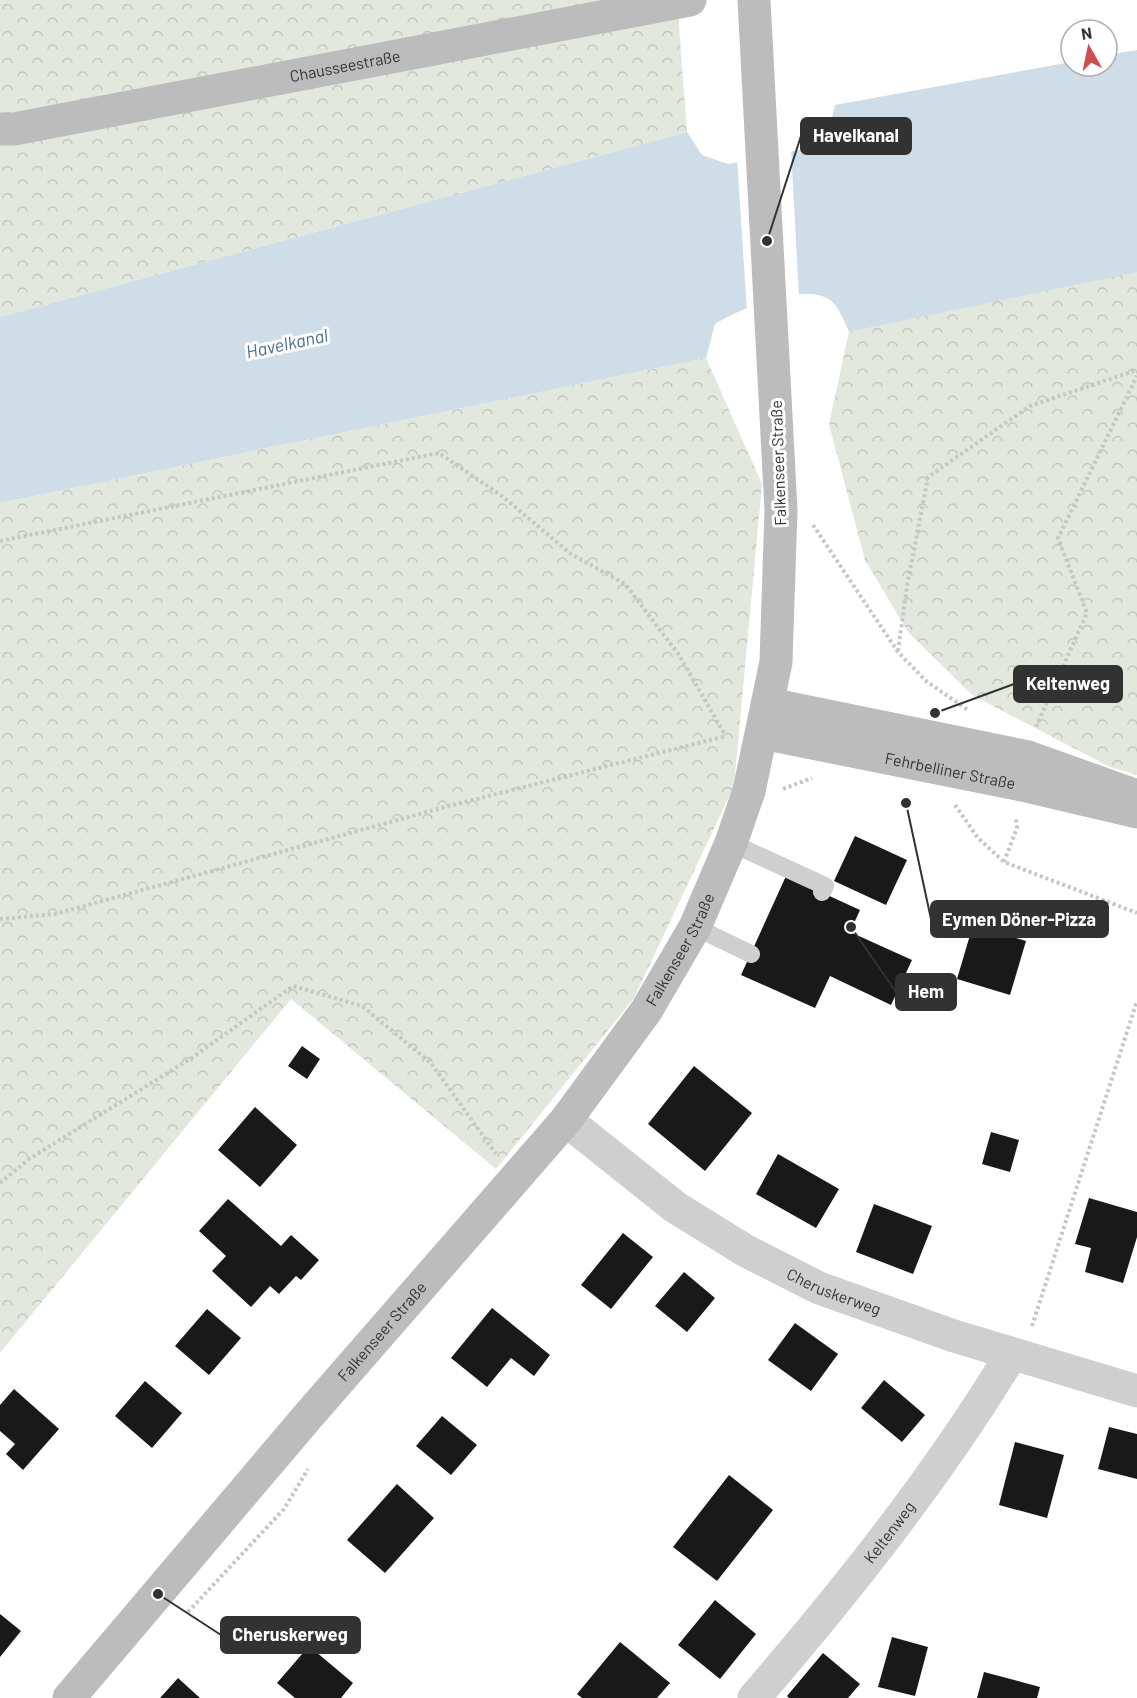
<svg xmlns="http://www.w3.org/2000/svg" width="1137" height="1698" viewBox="0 0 1137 1698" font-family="Barlow,sans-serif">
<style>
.forest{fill:url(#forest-crowns)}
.water{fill:#cfdde8}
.pier{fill:#fff}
.building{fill:#191919}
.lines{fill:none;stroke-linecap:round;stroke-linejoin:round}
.path{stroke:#c6c6c6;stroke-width:4;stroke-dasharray:3 3;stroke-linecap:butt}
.service{stroke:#cfcfcf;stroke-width:18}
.minor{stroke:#cfcfcf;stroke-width:33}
.secondary{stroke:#bcbcbc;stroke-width:33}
.labels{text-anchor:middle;stroke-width:6;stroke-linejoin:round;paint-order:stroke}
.street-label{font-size:16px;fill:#323232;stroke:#fff}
.water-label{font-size:18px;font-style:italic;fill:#496e8c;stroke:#fff}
.leader{fill:none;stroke:#323232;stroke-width:2}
.callout-dot{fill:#323232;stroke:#fff;stroke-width:2}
.callout{fill:#323232;stroke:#323232;stroke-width:2}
.callout-label{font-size:18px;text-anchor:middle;font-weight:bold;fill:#fff}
</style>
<defs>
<pattern id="forest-crowns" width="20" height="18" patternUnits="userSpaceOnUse" patternTransform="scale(1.5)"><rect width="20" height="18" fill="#e2e8dd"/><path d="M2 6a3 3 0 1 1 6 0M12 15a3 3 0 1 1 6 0" fill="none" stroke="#c2c7be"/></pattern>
</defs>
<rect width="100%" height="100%" fill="#fff"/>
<path class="forest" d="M0 0H677L687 132 0 317Z
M1137 271V775L1110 767 972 695 908 632 865 560 829 424 849 332Z
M706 358 762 484 734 786 634 998 496 1169 291 999 0 1353V503Z"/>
<path class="water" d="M1137 50V272L849 332C844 321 840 308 830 300 805 282 738 309 715 324L706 358 0 503V317L687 132 702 155 728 164 803 149 828 134 835 105 1071 62V66H1107V55Z"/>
<path class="pier" d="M791 149 799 297 747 311 737 159Z"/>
<path class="building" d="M855 836 907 860 886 905 834 881Z
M786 876 860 910 850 932 912 960 891 1005 830 976 815 1008 741 975Z
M973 925 1026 941 1010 995 957 979Z
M302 1046 320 1059 307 1079 288 1066Z
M694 1066 752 1113 705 1171 648 1124Z
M255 1107 297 1145 260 1187 218 1150Z
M991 1132 1019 1140 1010 1172 982 1164Z
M778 1154 839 1189 816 1228 756 1194Z
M1089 1198 1137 1212V1237L1123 1283 1085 1272 1091 1248 1075 1244Z
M228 1199 281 1246 291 1235 319 1260 301 1280 296 1276 279 1294 270 1286 251 1307 212 1271 226 1256 199 1231Z
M874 1204 932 1226 913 1274 856 1252Z
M623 1233 653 1257 611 1309 581 1285Z
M684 1272 715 1298 687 1332 655 1306Z
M492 1308 550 1355 534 1376 511 1358 487 1387 451 1358Z
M207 1309 241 1338 209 1375 175 1346Z
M795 1323 838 1354 811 1391 768 1360Z
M884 1380 925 1415 902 1442 861 1408Z
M145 1381 182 1413 152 1448 115 1416Z
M14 1389 59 1429 23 1470 6 1454 15 1444 0 1431V1405Z
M442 1416 477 1445 451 1475 416 1446Z
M1109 1427 1137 1434V1479L1098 1469Z
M1015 1442 1064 1455 1047 1518 999 1505Z
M729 1475 773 1510 717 1581 673 1547Z
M397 1484 434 1518 385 1573 347 1540Z
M715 1600 756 1634 720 1679 678 1645Z
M0 1614 21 1631 0 1657Z
M892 1637 928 1647 915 1696 878 1687Z
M620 1642 670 1683 657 1698H582L577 1694Z
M309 1646 353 1683 341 1698H295L277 1683Z
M823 1653 860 1684 848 1698H789L787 1696Z
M984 1672 1040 1687 1037 1698H977Z
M178 1678 200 1698H160Z"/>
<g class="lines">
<path class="path" d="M813 525 898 652 926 681 968 710
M0 541 439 453 502 496 571 554 625 584 679 655 725 735
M898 651 907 586 928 477 1030 406 1137 370
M1036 727 1087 613 1058 538 1137 376
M783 789 812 778
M955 805 978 838 1004 862 1137 913
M1004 862 1017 828 1016 817
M0 919 55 914 445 807 726 736
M0 1183 29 1159 190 1059 293 986 362 1006 431 1063 496 1154
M1032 1326 1137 1001
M188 1612 284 1509 308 1469"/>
<path class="service" d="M731 843 825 886 822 892
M695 927 751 954"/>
<g class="minor">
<path id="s1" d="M566 1120 675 1207 746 1251 819 1288 954 1336 1137 1391"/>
<path id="s2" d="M754 1698C847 1590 937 1477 1011 1355"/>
</g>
<g class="secondary">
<path id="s3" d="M0 129H14L690 0"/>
<path d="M769 704 1028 757 1137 796"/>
<path id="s4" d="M762 733 1022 785 1137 812"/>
<path id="s5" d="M69 1698 309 1415 566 1120 646 1011 695 927 731 843 749 791 776 662 781 510 754 0"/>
</g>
</g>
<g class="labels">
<g class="street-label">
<text dy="6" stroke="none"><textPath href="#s3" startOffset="351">Chausseestraße</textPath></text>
<text transform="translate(778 463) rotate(-92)" y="6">Falkenseer Straße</text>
<text dy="6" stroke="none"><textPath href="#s4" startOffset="192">Fehrbelliner Straße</textPath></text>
<text dy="6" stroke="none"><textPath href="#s5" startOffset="968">Falkenseer Straße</textPath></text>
<text dy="6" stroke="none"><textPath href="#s1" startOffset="320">Cheruskerweg</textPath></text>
<text dy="6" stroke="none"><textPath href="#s5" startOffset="482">Falkenseer Straße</textPath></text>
<text dy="6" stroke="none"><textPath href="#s2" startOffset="214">Keltenweg</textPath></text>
</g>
<g class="water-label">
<text transform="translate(287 344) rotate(-12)" y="6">Havelkanal</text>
</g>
</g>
<path class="leader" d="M767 241L801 136M935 713L1014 684M906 803L931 919M851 927L896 992M158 1594L221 1635"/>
<g class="callout-dot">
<circle cx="767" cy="241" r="6"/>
<circle cx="935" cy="713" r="6"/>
<circle cx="906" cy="803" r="6"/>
<circle cx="851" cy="927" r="6"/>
<circle cx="158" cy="1594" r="6"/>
</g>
<g class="callout">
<rect x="801" y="118" width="110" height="36" rx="6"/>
<rect x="1014" y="666" width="108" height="36" rx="6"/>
<rect x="931" y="901" width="177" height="36" rx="6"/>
<rect x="896" y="974" width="60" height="36" rx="6"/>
<rect x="221" y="1617" width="139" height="36" rx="6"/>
</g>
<g class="callout-label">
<text x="856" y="142">Havelkanal</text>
<text x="1068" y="690">Keltenweg</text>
<text x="1019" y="926">Eymen Döner-Pizza</text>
<text x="926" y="998">Hem</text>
<text x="290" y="1641">Cheruskerweg</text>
</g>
<g transform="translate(1089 48) rotate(351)"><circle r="28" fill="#ffffff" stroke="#adadad" stroke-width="1.5"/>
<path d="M0-4.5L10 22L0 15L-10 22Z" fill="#d14c4e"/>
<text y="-9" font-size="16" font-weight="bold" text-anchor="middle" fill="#323232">N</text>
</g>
</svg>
